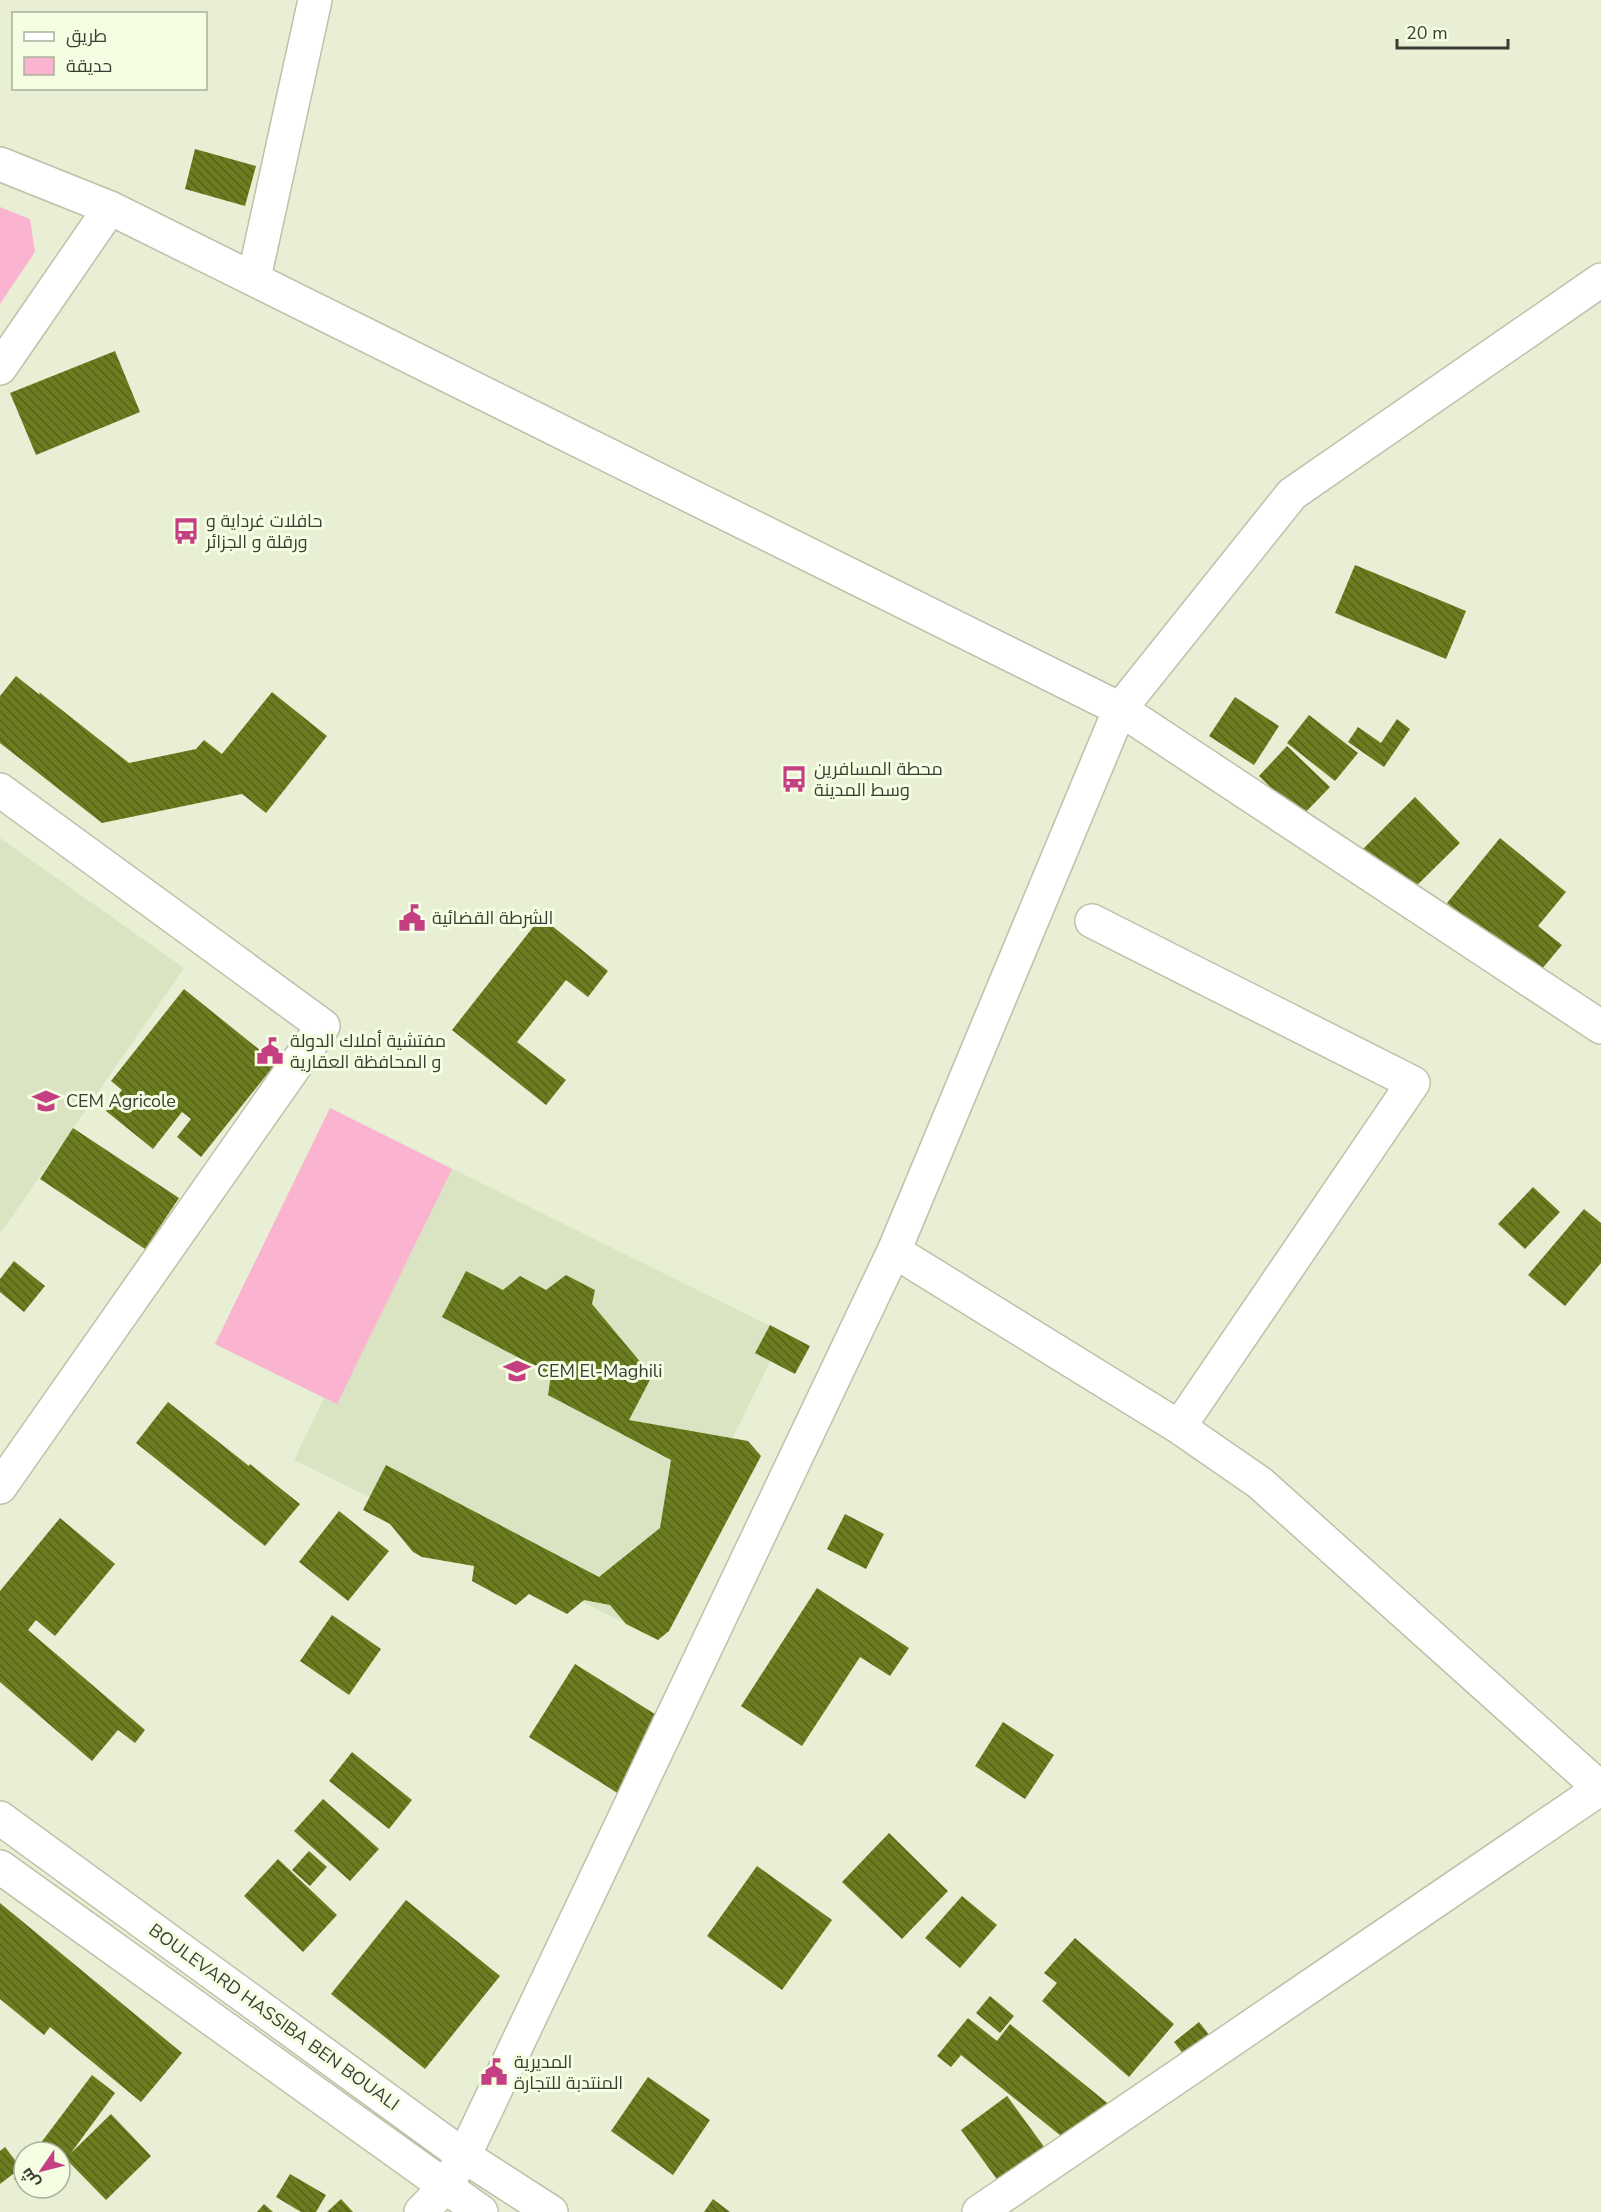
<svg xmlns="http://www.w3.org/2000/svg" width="1601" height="2212" viewBox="0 0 1601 2212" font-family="'Nunito Sans',Cairo,sans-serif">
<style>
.built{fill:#dae4c2}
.park{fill:#fbb4d0}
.building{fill:url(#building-back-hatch)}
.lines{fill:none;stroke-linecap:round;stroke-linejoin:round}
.minor-casing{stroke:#bbc2a9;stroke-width:36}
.tertiary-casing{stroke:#bbc2a9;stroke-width:36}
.minor{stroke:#fff;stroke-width:33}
.tertiary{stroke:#fff;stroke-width:33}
.labels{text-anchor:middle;stroke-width:6;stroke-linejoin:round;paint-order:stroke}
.poi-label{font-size:18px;fill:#3a3d33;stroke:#f5fde2;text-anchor:start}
.street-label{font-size:18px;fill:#3a3d33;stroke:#f5fde2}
</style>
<defs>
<pattern id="building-back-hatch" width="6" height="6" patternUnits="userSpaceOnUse" patternTransform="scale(1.5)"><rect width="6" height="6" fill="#6c7d1f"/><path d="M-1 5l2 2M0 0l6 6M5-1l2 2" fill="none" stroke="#55621b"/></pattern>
</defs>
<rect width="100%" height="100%" fill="#e8efd5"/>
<path class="built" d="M0 838 184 968 0 1234Z
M330 1108 784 1333 639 1630 294 1460 324 1398 215 1344Z"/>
<path class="park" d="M0 207 30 219 35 252 0 304Z
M330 1108 452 1169 337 1404 215 1344Z"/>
<path class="building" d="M195 149 256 166 245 206 185 189Z
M115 351 140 412 36 455 10 393Z
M1355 565 1466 611 1446 659 1335 613Z
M16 676 40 695 39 692 129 763 196 749 204 740 222 754 272 692 327 736 266 813 242 794 102 823 0 743V696Z
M1235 697 1279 726 1254 765 1209 736Z
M1309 715 1358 753 1335 781 1287 743Z
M1397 719 1410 729 1384 767 1348 742 1358 727 1381 743Z
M1287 746 1330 787 1301 817 1259 776Z
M1415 797 1460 843 1405 897 1360 852Z
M1500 838 1566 892 1538 926 1562 945 1536 976 1447 903Z
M541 917 608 971 588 997 566 980 517 1042 566 1080 546 1105 452 1030Z
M184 989 276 1063 201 1157 177 1137 191 1119 182 1112 153 1149 106 1111 122 1090 111 1081Z
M73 1128 179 1198 145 1249 40 1179Z
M1533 1187 1560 1212 1525 1249 1498 1224Z
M1584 1209 1601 1223V1263L1565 1306 1528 1275Z
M14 1261 45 1286 24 1312 0 1292V1279Z
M466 1271 503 1290 520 1276 546 1290 566 1275 595 1290 592 1304 652 1376 629 1420 748 1441 761 1456 669 1631 658 1640 626 1624 610 1605 584 1600 567 1614 529 1594 516 1605 472 1581 474 1566 422 1557 413 1552 390 1524 363 1510 386 1465 599 1577 660 1528 671 1460 548 1395 551 1375 442 1317Z
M770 1325 810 1346 795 1374 755 1353Z
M168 1402 249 1466 250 1464 300 1504 265 1546 136 1443Z
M339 1511 389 1551 348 1601 299 1562Z
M845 1514 884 1534 866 1569 827 1549Z
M60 1518 115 1564 55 1636 36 1620 28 1630 145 1730 135 1743 118 1730 92 1761 0 1682V1591Z
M817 1588 909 1648 890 1676 860 1657 802 1746 741 1706Z
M332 1615 381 1649 349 1695 300 1661Z
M575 1664 666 1721 619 1794 529 1737Z
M1003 1722 1054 1755 1025 1799 975 1766Z
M352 1752 412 1800 389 1829 329 1781Z
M323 1799 379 1849 350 1881 294 1831Z
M889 1833 948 1891 902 1939 842 1882Z
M309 1851 327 1867 310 1886 292 1870Z
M278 1859 337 1915 303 1952 244 1896Z
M757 1866 832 1920 782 1990 707 1936Z
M962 1896 997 1925 960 1968 925 1938Z
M406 1900 500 1976 425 2069 331 1994Z
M0 1903 182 2053 141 2102 50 2027 44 2035 0 1999Z
M1075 1938 1174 2024 1129 2077 1042 2001 1057 1983 1044 1973Z
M990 1996 1014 2016 1000 2033 976 2013Z
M968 2018 997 2041 1010 2024 1116 2110 1082 2153 961 2055 951 2067 937 2056Z
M1199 2022 1222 2051 1197 2072 1174 2042Z
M92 2075 115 2093 71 2153 111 2114 151 2156 106 2200 66 2159 60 2168V2152H34Z
M648 2077 710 2120 673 2175 611 2131Z
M1007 2096 1058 2166 1012 2200 961 2130Z
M5 2147 21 2168 0 2184V2151Z
M24 2166V2186L14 2179Z
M290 2174 326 2195 316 2212H301L276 2197Z
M27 2188H45L39 2196Z
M341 2199 353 2212H327Z
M713 2199 730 2212H704Z
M264 2204 273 2212H257Z"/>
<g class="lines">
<defs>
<path id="minor" d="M0 164 110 208 1120 709 1601 1027
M254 278 315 0
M0 368 110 208
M0 790 323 1026 0 1487
M1092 921 1413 1083 1179 1427
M894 1251 1179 1427 1260 1483 1601 1789
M421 2212 445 2187 464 2156 894 1251 1120 709 1292 494 1601 280
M979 2212 1601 1788"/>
<path id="tertiary" d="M0 1818 464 2156 551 2212
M0 1867 481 2212"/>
</defs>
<use href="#minor" class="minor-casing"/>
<use href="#tertiary" class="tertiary-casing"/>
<use href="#minor" class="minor"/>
<use href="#tertiary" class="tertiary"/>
</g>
<defs>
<symbol id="bus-bare" viewBox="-9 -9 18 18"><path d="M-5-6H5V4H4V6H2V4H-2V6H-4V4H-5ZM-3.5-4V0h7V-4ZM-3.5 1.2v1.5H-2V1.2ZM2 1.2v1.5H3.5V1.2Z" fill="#c54082" stroke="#f5fde2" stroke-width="2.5" paint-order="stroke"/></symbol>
<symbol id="civic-bare" viewBox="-9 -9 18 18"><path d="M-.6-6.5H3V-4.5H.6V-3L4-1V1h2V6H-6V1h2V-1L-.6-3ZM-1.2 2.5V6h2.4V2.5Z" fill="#c54082" stroke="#f5fde2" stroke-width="2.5" paint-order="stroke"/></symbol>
<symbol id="school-bare" viewBox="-9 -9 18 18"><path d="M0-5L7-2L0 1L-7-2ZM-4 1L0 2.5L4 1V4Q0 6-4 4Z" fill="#c54082" stroke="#f5fde2" stroke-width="2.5" paint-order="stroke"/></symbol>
</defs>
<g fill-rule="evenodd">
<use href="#bus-bare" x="167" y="512" width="38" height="38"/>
<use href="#bus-bare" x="775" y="760" width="38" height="38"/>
<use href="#civic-bare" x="393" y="899" width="38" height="38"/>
<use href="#civic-bare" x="251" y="1032" width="38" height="38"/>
<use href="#school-bare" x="27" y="1082" width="38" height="38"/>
<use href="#school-bare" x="498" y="1352" width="38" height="38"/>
<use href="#civic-bare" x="475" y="2053" width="38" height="38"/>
</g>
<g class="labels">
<g class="poi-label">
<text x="206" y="527">حافلات غرداية و<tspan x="206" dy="21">ورقلة و الجزائر</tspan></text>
<text x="814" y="775">محطة المسافرين<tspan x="814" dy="21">وسط المدينة</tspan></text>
<text x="432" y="924">الشرطة القضائية</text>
<text x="290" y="1047">مفتشية أملاك الدولة<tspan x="290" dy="21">و المحافظة العقارية</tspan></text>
<text x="66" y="1107">CEM Agricole</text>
<text x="537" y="1377">CEM El-Maghili</text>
<text x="514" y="2068">المديرية<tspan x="514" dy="21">المنتدبة للتجارة</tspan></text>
</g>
<g class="street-label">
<text transform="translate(274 2017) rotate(36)" y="6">BOULEVARD HASSIBA BEN BOUALI</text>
</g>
</g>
<rect x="12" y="12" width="195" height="78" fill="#f5fde2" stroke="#aab09c" stroke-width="1.5"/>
<rect x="24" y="32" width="30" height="9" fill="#ffffff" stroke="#aab09c" stroke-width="1.5"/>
<text x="66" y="42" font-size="18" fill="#3a3d33">طريق</text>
<rect x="24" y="57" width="30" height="18" fill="#fbb4d0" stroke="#aab09c" stroke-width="1.5"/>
<text x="66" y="72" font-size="18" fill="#3a3d33">حديقة</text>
<g transform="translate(42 2170) rotate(235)"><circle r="28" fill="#f5fde2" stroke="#aab09c" stroke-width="1.5"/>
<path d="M0-4.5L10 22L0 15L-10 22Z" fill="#c54082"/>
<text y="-9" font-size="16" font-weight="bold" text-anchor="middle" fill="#3a3d33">ش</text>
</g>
<path d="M1397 39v9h111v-9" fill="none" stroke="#3a3d33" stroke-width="3"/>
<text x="1406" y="39" font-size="18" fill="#3a3d33" stroke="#f5fde2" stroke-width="4.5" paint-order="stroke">20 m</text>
</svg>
